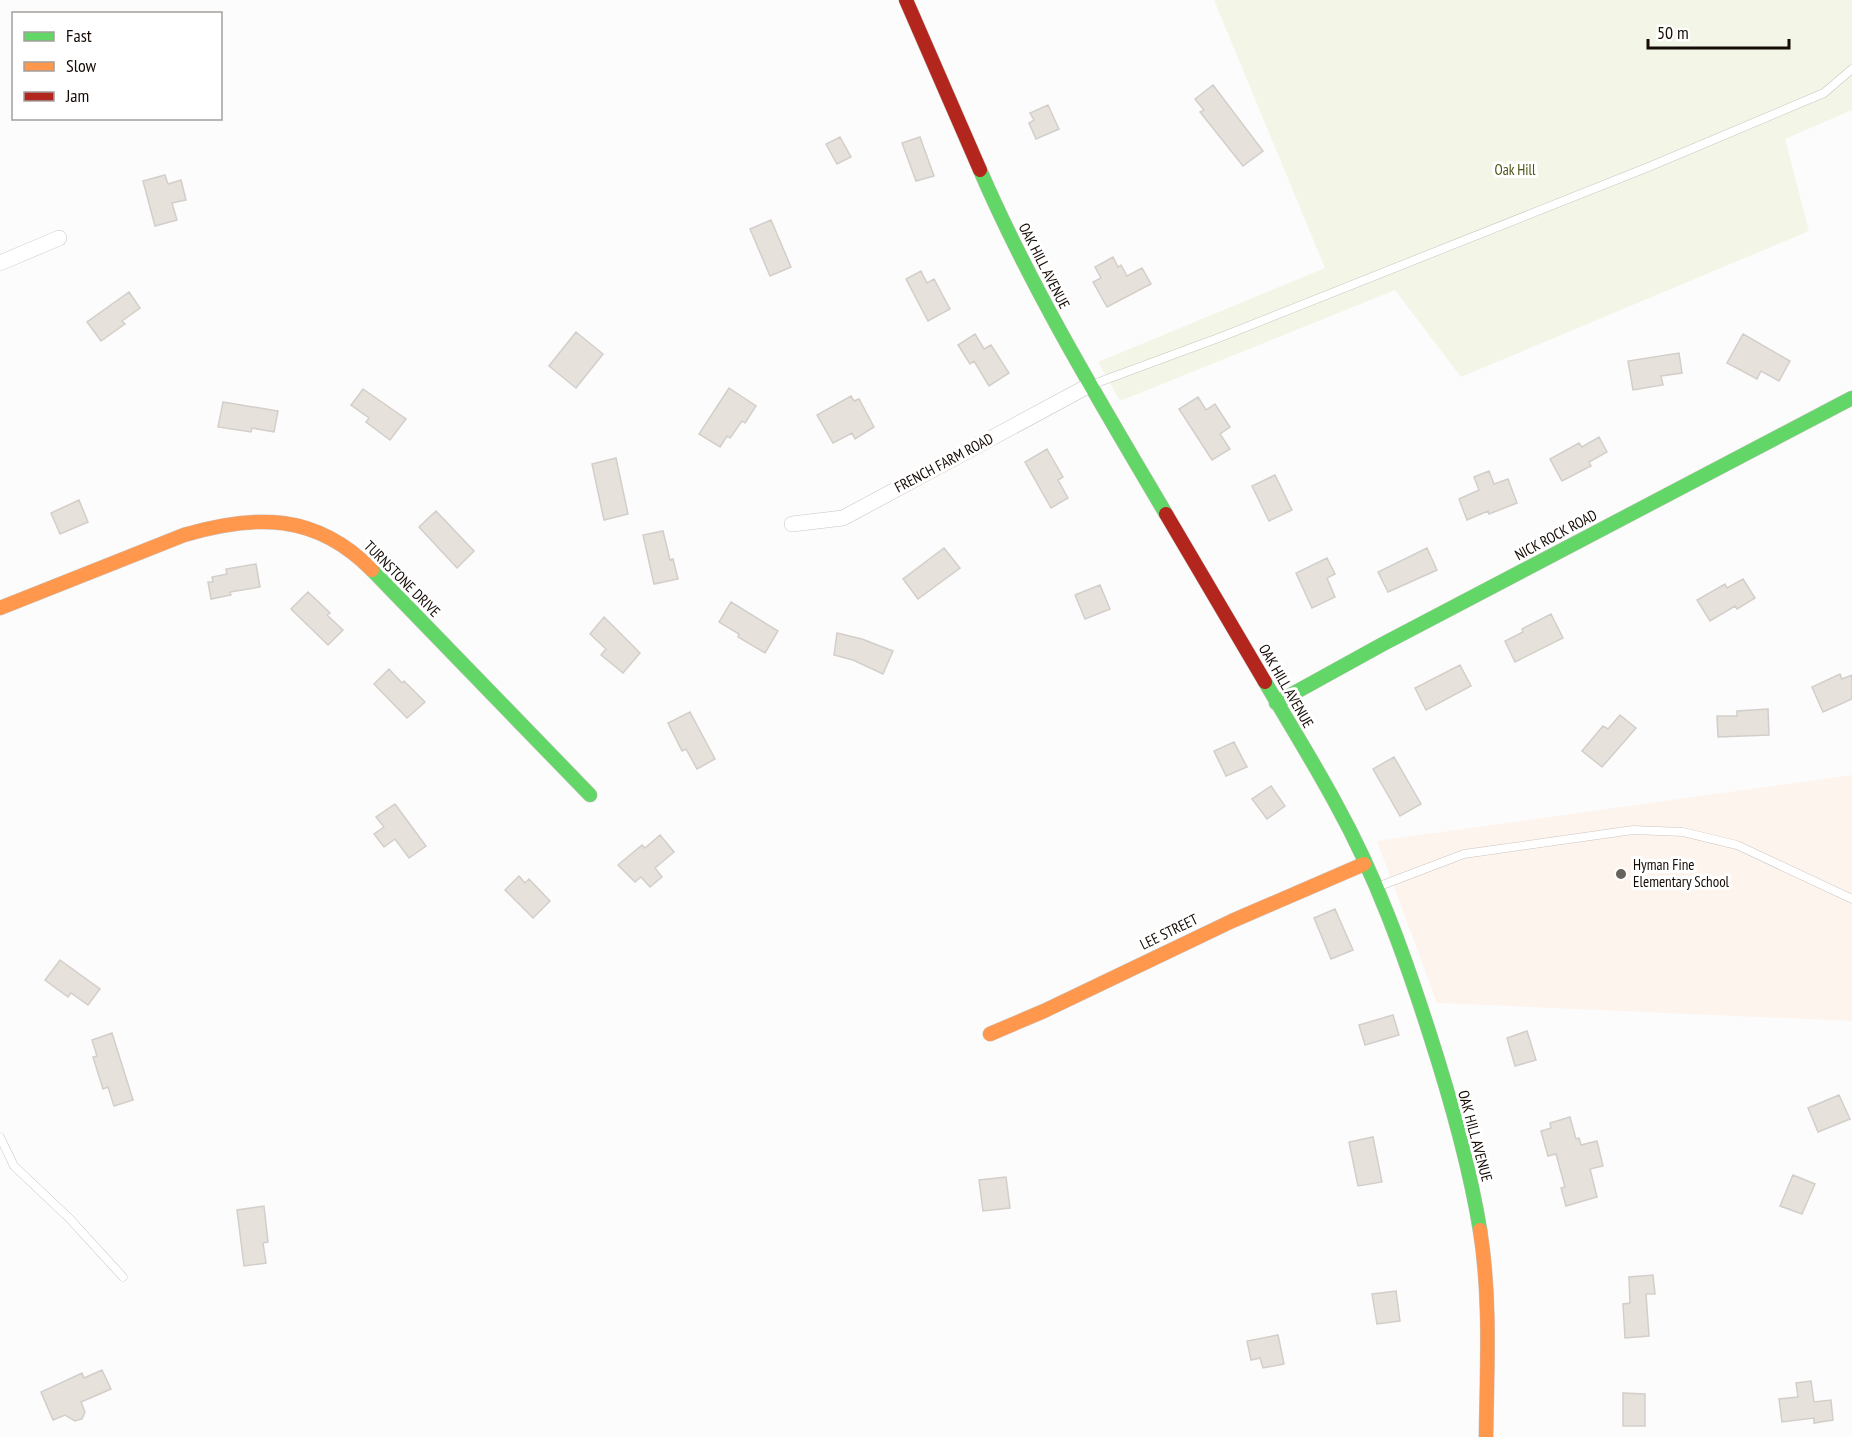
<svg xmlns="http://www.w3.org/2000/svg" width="1852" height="1437" viewBox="0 0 1852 1437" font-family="'PT Sans Narrow',sans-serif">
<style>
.built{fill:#fef4ee}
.green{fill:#f3f5e6}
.building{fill:#e7e1dc;stroke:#d3cec9;stroke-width:1.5}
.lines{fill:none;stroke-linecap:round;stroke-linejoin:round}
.lane-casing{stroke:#cac4c0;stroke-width:9}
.street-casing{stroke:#cac4c0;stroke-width:16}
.fast-casing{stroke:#cac4c0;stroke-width:15}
.slow-casing{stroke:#cac4c0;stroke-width:15}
.jam-casing{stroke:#cac4c0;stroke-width:15}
.lane{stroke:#fff;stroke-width:8}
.street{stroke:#fff;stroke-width:15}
.fast{stroke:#63d668;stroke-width:14}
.slow{stroke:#ff974d;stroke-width:14}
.jam{stroke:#b3261e;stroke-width:14}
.poi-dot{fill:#67605b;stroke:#fff;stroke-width:2}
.labels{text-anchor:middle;stroke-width:6;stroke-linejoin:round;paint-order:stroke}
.park-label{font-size:15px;fill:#4e5516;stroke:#fff}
.street-label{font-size:15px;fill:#170c05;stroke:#fff}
.poi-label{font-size:15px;fill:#170c05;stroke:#fff;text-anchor:start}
</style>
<rect width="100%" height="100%" fill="#fcfcfc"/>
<path class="built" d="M1852 775V1021L1437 1003 1377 841Z"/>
<path class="green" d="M1214 0H1852V110L1785 139 1809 231 1461 377 1395 290 1120 401 1098 362 1325 268Z"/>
<path class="building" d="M1213 85 1263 151 1243 166 1200 112 1204 110 1195 99Z
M1048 105 1059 129 1036 139 1029 123 1034 120 1030 113Z
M840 137 851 157 837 164 826 144Z
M920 137 934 176 916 181 902 143Z
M165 175 168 184 181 180 186 200 172 203 177 220 155 226 143 181Z
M771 220 791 267 770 276 750 229Z
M1113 257 1118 267 1121 265 1127 276 1142 268 1151 284 1107 307 1093 282 1101 278 1095 267Z
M921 271 927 283 934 279 950 309 928 321 906 279Z
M129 292 140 308 122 321 125 324 101 341 87 322Z
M576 332 603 354 576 388 549 366Z
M975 334 984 349 991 345 1009 373 989 386 974 361 970 364 958 345Z
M1743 334 1790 361 1779 381 1761 371 1757 379 1727 363Z
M1679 353 1682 373 1661 376 1663 385 1633 390 1628 361Z
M729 388 756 406 745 423 742 421 730 438 727 436 720 447 699 434Z
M363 389 406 419 390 440 366 422 369 418 351 405Z
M851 396 854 401 859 399 874 427 855 439 852 433 833 443 817 415Z
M1198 397 1206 410 1215 404 1230 427 1220 434 1230 449 1212 460 1179 409Z
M223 402 278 411 274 432 252 428 251 432 218 427Z
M1599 437 1607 452 1589 462 1591 466 1562 481 1550 459 1579 443 1582 447Z
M1047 449 1063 477 1058 480 1068 498 1051 508 1025 462Z
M616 458 628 514 604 520 592 464Z
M1489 471 1494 484 1508 479 1517 503 1489 514 1488 511 1467 520 1459 499 1479 490 1474 477Z
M1275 475 1292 510 1269 521 1252 486Z
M79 500 88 522 60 534 51 513Z
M436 511 474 551 457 568 419 527Z
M663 531 670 560 673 559 678 579 654 584 643 535Z
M944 548 960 568 918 599 903 579Z
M1427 548 1437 570 1388 592 1378 572Z
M1327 558 1335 574 1327 578 1335 597 1312 608 1296 573Z
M256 564 260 587 230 592 231 595 211 599 208 582H213L212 577 227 574 226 569Z
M1743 579 1755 598 1737 609 1735 606 1710 621 1697 600 1725 584 1727 588Z
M1100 585 1110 609 1085 619 1075 595Z
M308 592 330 613 327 615 343 630 328 645 291 609Z
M731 602 778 631 765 653 738 637 739 634 719 622Z
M1551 614 1563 638 1515 662 1505 641 1523 632 1522 629Z
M604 617 640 653 623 673 601 655 606 649 590 634Z
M837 633 862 639 893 651 883 674 853 660 834 655Z
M1460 665 1471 686 1426 710 1415 688Z
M389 669 402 683 404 681 425 702 407 718 374 684Z
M1840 674 1842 679 1852 675V699L1823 712 1812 687Z
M1768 709 1769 735 1718 737 1717 716H1737V711Z
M690 712 715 759 697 769 686 749 682 751 668 723Z
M1620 715 1636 728 1602 767 1582 751 1603 726 1608 729Z
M1234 742 1247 767 1226 776 1214 751Z
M1394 757 1421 804 1400 816 1373 769Z
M1271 786 1285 806 1267 819 1252 799Z
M395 804 426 846 409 858 395 839 384 847 374 834 384 827 376 817Z
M660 835 674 852 655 868 662 877 650 887 641 877 635 882 618 865 642 845 645 848Z
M519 876 525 883 529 879 550 901 533 918 505 890Z
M1335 909 1353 950 1331 959 1314 918Z
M60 960 100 989 88 1005 71 993 68 997 45 980Z
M1393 1015 1399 1035 1365 1045 1359 1025Z
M1527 1031 1536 1060 1515 1066 1507 1038Z
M112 1033 133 1100 114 1106 108 1087 103 1089 93 1057 97 1056 92 1040Z
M1839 1095 1850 1119 1818 1132 1808 1108Z
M1570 1117 1576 1139 1579 1138 1581 1145 1597 1141 1603 1166 1590 1169 1597 1197 1566 1206 1561 1188 1565 1187 1556 1154 1548 1156 1541 1131 1551 1128 1550 1123Z
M1373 1137 1382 1182 1358 1186 1349 1142Z
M1793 1175 1815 1184 1802 1214 1780 1206Z
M1006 1177 1010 1208 983 1211 979 1180Z
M264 1206 268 1242 263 1243 266 1263 244 1266 237 1210Z
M1653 1275 1655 1294H1646L1649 1336 1625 1338 1623 1304 1630 1303 1629 1277Z
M1396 1291 1400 1321 1377 1324 1372 1294Z
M1278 1335 1284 1364 1263 1368 1260 1358 1251 1360 1247 1341Z
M102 1370 111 1389 81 1402 85 1412 82 1419 75 1421 65 1415 53 1420 41 1392 82 1373 84 1378Z
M1811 1381 1814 1402 1831 1400 1833 1420 1814 1423V1418L1782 1422 1779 1399 1798 1397 1796 1383Z
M1623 1393 1645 1394V1426H1623Z"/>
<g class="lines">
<defs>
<path id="lane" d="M1091 385 1221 337 1651 166 1824 93 1852 69
M1377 887 1464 854 1633 830 1683 832 1737 845 1852 899
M0 1137 14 1166 69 1218 123 1277"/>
<path id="street" d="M0 263 59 238
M792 524 843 518 1090 385"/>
<path id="fast" d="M980 170C1032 290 1100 402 1166 514
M372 570 590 795
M1265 682C1289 723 1314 763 1336 804 1376 876 1404 954 1429 1032 1450 1097 1469 1163 1480 1230
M1276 703 1383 644 1852 398"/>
<path id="slow" d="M0 608 184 535C256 514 316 513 372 570
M990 1034 1044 1011 1232 921 1364 864
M1480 1230C1491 1299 1487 1368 1486 1437"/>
<path id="jam" d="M906 0 980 170
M1166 514 1265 682"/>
</defs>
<use href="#lane" class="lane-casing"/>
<use href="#street" class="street-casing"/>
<use href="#fast" class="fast-casing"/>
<use href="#slow" class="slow-casing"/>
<use href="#jam" class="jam-casing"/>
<use href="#lane" class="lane"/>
<use href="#street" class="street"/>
<use href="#fast" class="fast"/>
<use href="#slow" class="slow"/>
<use href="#jam" class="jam"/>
</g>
<circle class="poi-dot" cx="1621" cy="874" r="6"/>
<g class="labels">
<g class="park-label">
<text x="1515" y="175">Oak Hill</text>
</g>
<g class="street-label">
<text transform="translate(1044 266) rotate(63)" y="5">OAK HILL AVENUE</text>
<text transform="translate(944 463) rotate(-28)" y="5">FRENCH FARM ROAD</text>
<text transform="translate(1556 535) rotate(-28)" y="5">NICK ROCK ROAD</text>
<text transform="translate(402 579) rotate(45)" y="5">TURNSTONE DRIVE</text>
<text transform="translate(1286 686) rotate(60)" y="5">OAK HILL AVENUE</text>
<text transform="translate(1169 932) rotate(-26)" y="5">LEE STREET</text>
<text transform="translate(1475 1136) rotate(75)" y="5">OAK HILL AVENUE</text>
</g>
<g class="poi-label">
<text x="1633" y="870">Hyman Fine<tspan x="1633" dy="17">Elementary School</tspan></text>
</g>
</g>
<rect x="12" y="12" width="210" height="108" fill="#ffffff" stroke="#a29e9b" stroke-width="1.5"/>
<rect x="24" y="32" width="30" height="9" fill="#63d668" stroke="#a29e9b" stroke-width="1.5"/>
<text x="66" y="42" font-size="18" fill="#170c05">Fast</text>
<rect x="24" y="62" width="30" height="9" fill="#ff974d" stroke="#a29e9b" stroke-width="1.5"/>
<text x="66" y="72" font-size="18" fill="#170c05">Slow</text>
<rect x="24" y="92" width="30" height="9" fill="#b3261e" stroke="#a29e9b" stroke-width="1.5"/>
<text x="66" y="102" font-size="18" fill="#170c05">Jam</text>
<path d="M1648 39v9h141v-9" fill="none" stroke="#170c05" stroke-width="3"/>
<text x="1657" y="39" font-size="18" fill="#170c05" stroke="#ffffff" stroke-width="4.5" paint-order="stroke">50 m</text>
</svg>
